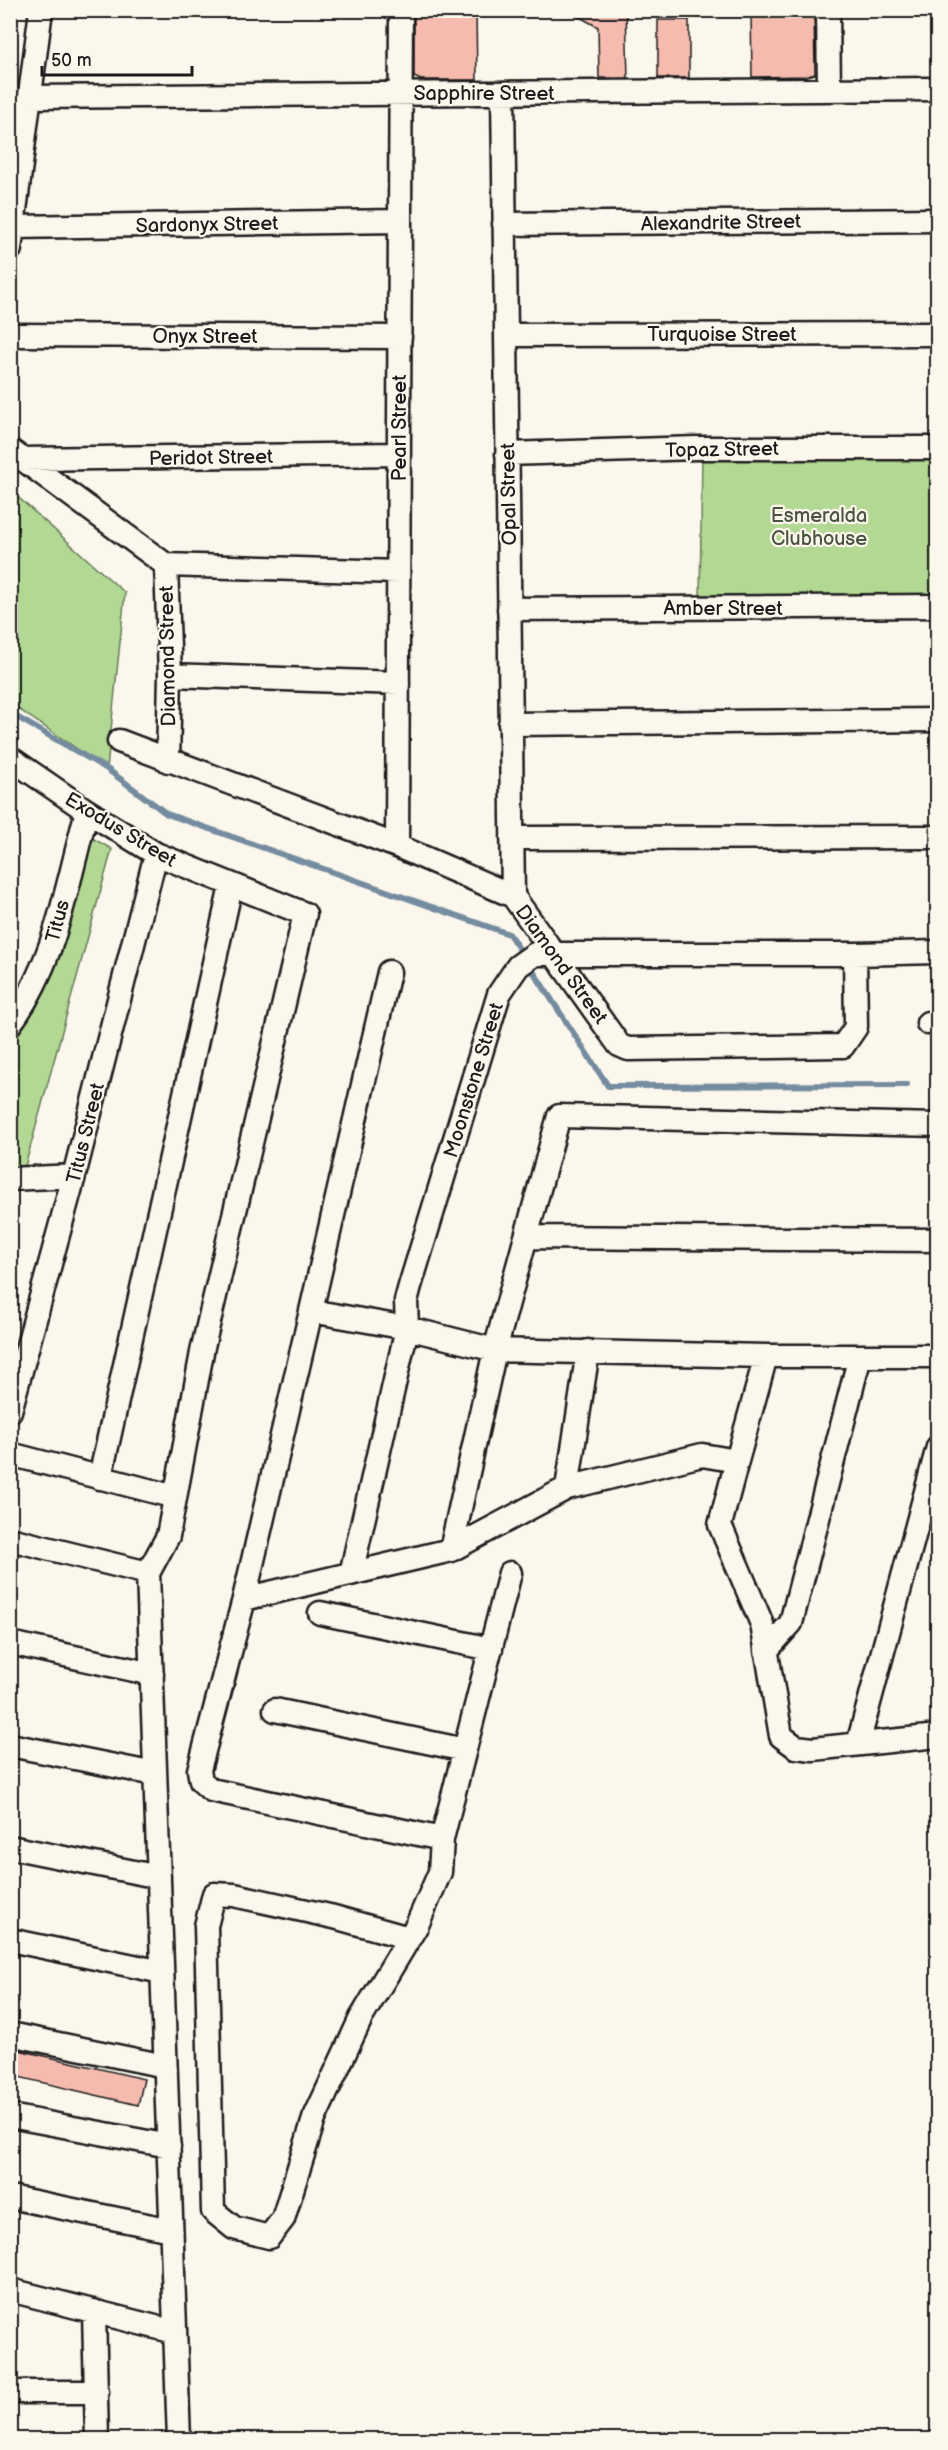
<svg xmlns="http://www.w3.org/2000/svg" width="948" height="2450" viewBox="0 0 948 2450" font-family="'Balsamiq Sans',sans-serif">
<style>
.green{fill:#b2d894;stroke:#677a58;stroke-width:1.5}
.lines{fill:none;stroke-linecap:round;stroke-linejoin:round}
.stream{stroke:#748ca0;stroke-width:6}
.building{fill:#f6bbaf;stroke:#1c1c1c;stroke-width:1.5}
.minor-casing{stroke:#1c1c1c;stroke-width:27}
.minor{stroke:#fbf7ec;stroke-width:22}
.labels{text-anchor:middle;stroke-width:4.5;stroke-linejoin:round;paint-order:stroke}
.street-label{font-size:20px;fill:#1c1c1c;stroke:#fbf7ec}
.park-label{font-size:20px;fill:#495440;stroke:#fbf7ec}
</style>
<rect width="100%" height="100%" fill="#fbf7ec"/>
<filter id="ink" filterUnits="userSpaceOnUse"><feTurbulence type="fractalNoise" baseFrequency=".0167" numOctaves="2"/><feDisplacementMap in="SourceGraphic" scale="12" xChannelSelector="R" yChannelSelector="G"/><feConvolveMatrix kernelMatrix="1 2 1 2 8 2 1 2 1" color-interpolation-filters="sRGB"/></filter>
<g filter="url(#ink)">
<path class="green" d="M702 452H937V600L700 601Z
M10 490 125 593 107 769 11 704Z
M90 837 112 849 24 1170H11L10 1047 53 963Z"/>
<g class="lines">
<path class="stream" d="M10 713 107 769 167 814 509 934 524 956
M529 965 608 1086 907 1085"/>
</g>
<path class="building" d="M414 10H476L477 80H421L414 77Z
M567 10H626L628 78H599L598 27Z
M751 10H814L815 74 808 76 752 77Z
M658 20H689V78H658Z
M10 2048 144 2079 138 2105 10 2075Z"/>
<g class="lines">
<defs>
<path id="minor" d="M828 10 829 90
M503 93 513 896
M30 97 938 89
M504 224 938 220
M13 227 400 221
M10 249 41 10
M10 335 400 337
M506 335 938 334
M10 450 166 565 170 675 168 761
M507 454 697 448H938
M23 459 399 454
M166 565 398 572
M509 609 938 606
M170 675 398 683
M510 724 938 720
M119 741 397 846 513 896 619 1045 628 1049 843 1046 856 1027 855 954
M10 758 87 811 156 854 305 914 203 1347 168 1536 148 1573 179 2440
M512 838 938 837
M397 846 401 10
M938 952 855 954H535L518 966 499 994 410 1286 406 1301 407 1328 495 1350 766 1356H938
M928 1023H938
M10 1024C56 963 67 883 87 811
M10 1179 74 1176
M526 1237 938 1240
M311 1311 244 1599 451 1550 567 1488 702 1455 737 1461 720 1525 762 1624 781 1736 796 1747 813 1749 938 1736
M10 1411 74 1176 156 854
M10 1454 175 1497
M737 1461 766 1356
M100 1478 231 886
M567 1488 588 1351
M10 1539 148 1573
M451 1550 495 1350 559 1116 938 1125
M351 1574 407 1328 311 1311 389 972
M244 1599 199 1770 201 1781 211 1790 442 1839 510 1573
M320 1613 491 1649
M10 1643 152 1674
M766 1651 791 1623 860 1356
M275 1710 465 1750
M858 1744 938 1447
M10 1745 155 1774
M10 1847 159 1877
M409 1938 334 1917 234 1895 214 1894 206 1926 213 2211 234 2228 269 2237 283 2219 314 2119 361 2018 417 1925 440 1872 442 1839
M10 1940 162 1972
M10 2034 165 2066
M10 2116 169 2146
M10 2197 171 2230
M10 2290 175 2332
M94 2311 97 2440
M10 2392H97"/>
</defs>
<use href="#minor" class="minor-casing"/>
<use href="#minor" class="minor"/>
</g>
</g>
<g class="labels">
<g class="street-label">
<text x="484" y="100">Sapphire Street</text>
<text transform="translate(721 222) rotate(-1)" y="7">Alexandrite Street</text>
<text transform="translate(207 224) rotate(-1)" y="7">Sardonyx Street</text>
<text x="722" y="341">Turquoise Street</text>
<text x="205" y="343">Onyx Street</text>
<text transform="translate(399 428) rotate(-90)" y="7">Pearl Street</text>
<text transform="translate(722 449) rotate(-1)" y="7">Topaz Street</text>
<text transform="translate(211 457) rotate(-1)" y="7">Peridot Street</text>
<text transform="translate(508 494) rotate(-91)" y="7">Opal Street</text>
<text x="723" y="615">Amber Street</text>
<text transform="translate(167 656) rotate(-91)" y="7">Diamond Street</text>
<text transform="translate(121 829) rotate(31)" y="7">Exodus Street</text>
<text transform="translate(57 921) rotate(-75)" y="7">Titus</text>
<text transform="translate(562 964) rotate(54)" y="7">Diamond Street</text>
<text transform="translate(473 1080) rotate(-73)" y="7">Moonstone Street</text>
<text transform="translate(85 1133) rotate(-76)" y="7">Titus Street</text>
</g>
<g class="park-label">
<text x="819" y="522">Esmeralda<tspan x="819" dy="23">Clubhouse</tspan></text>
</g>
</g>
<rect width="948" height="2450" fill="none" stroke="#fbf7ec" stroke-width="36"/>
<rect x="18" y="18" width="912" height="2414" fill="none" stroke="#1c1c1c" stroke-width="2" filter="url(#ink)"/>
<path d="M42 66v9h150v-9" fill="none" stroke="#1c1c1c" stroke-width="3"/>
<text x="51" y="66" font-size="18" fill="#1c1c1c" stroke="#fbf7ec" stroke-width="4.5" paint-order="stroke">50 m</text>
</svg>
